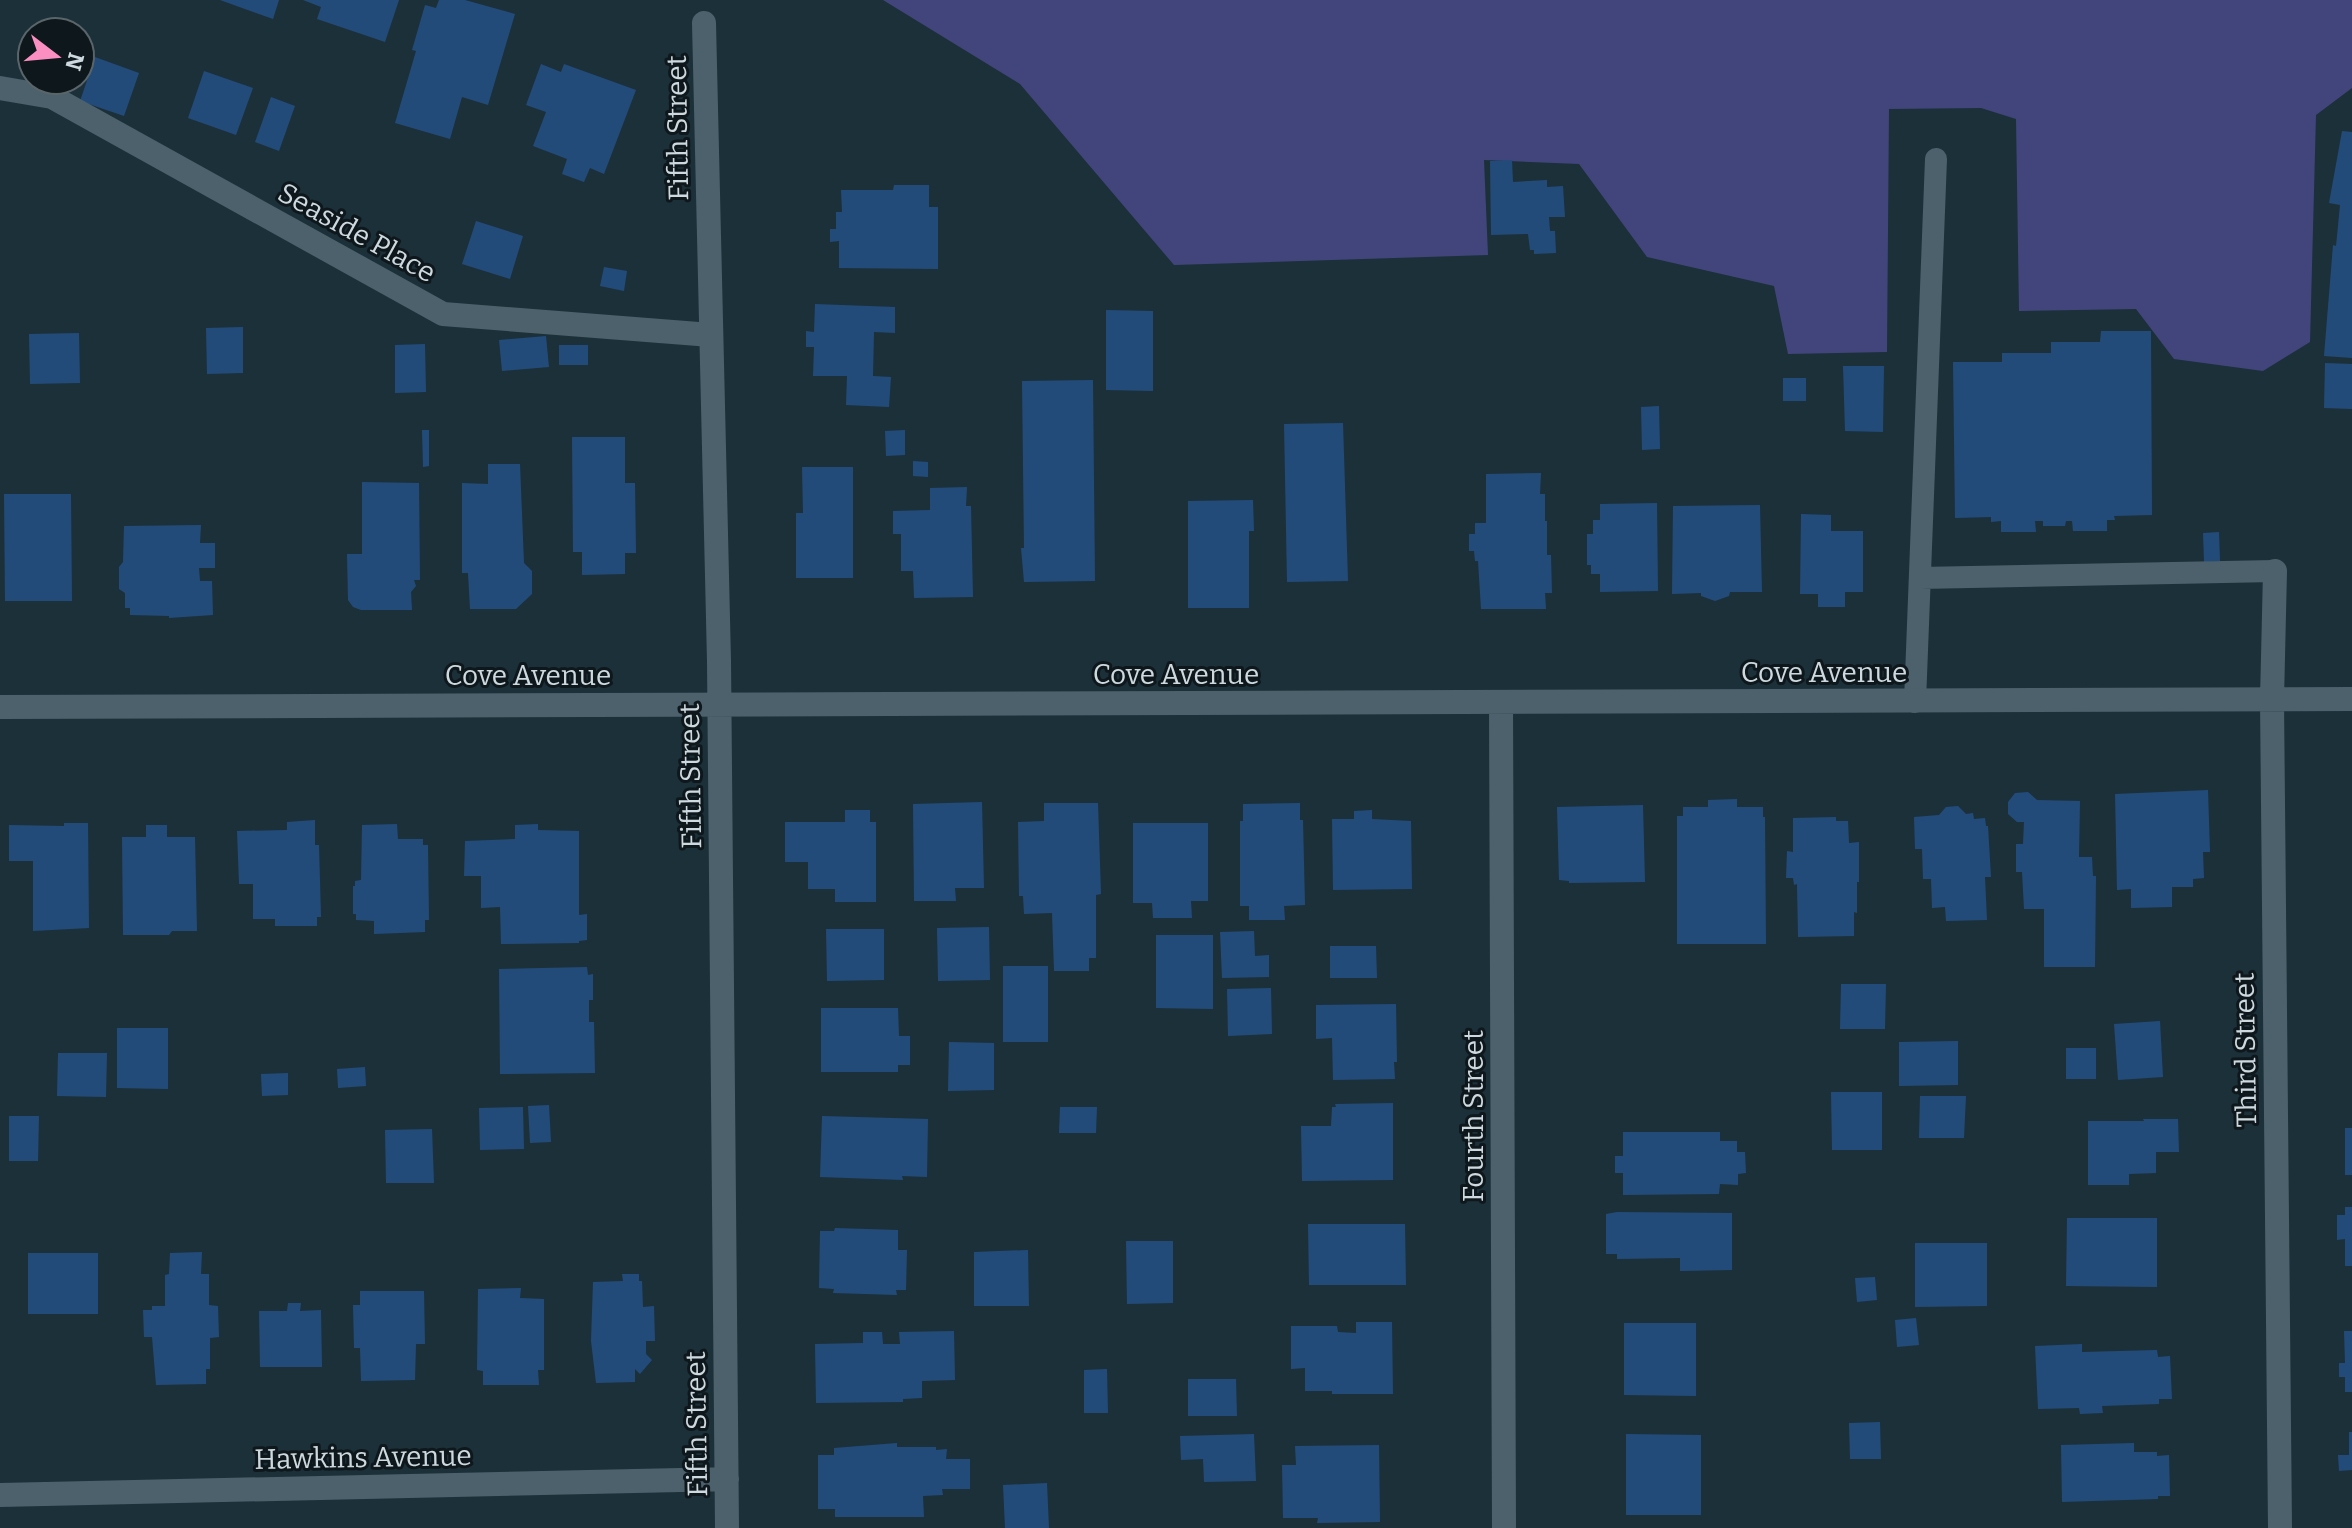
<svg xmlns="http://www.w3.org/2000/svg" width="2352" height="1528" viewBox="0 0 2352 1528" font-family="Bitter,serif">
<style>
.water{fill:#41457c}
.building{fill:#234b7a}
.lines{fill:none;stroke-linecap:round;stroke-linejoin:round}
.lane{stroke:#4c616c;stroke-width:22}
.street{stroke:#4c616c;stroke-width:24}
.labels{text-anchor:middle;stroke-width:6;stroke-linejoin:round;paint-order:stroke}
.street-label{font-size:28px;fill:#cdd9df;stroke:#0e171b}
</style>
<rect width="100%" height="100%" fill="#1c3039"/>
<path class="water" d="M883 0H2352V88L2316 115 2310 342 2263 371 2174 359 2136 309 2019 311 2016 119 1981 108 1889 109 1887 352 1788 354 1774 286 1647 257 1579 164 1484 160 1488 255 1174 265 1020 84Z"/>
<path class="building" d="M220 0H279L273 19Z
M303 0H399L385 42 317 19 321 7Z
M439 0H465L515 14 488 105 462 97 450 139 395 123 416 51 412 50 425 5 436 8Z
M95 57 139 73 124 116 80 101Z
M541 64 561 72 564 64 636 90 604 174 590 168 584 182 562 174 567 159 533 146 546 112 526 105Z
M204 71 253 88 236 135 188 118Z
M271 97 295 106 279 151 255 142Z
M2342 131 2352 132V358L2324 356 2333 245 2336 246 2340 205 2329 203Z
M1512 160 1513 182 1547 180V187L1563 186 1565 217H1549L1550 231H1555L1556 253 1534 254V250H1530L1528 234 1491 235 1490 161Z
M894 185H929V207H938V269L839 268V241L830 242V229H836V212H842L841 190H893Z
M476 221 523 236 510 279 462 264Z
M604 267 627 271 624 291 600 286Z
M815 304 895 307V333L874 332 873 376 891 377 889 407 846 405 847 376H813L814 347H806V331L814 332Z
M1106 310 1153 311V391L1106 390Z
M243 327V373L207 374 206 328Z
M2101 331H2151L2152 515 2114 516 2115 520H2107V531H2073L2072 521H2066L2065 526H2043V521H2035L2036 532H2001V521L1991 522V517L1955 518 1953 362H2002V353H2051V342H2100Z
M79 333 80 383 30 384 29 334Z
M546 336 549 367 502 371 499 340Z
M425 344 426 392 395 393V345Z
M559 345H588V365H559Z
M2325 363 2352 364V409L2324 408Z
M1843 366H1884L1883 432 1845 431Z
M1783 378H1806V401H1783Z
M1093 380 1095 581 1024 582 1021 548H1024L1022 381Z
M1659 406 1660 449 1642 450 1641 407Z
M1343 423 1348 581 1287 582 1284 424Z
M422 430H429V466L423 467Z
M905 430V455L886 456 885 431Z
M572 437H625V483H635L636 553H625V574L582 575V552H573Z
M913 461 928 462V477L913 476Z
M488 464H520L524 563 532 571V594L516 609H470L468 573H462V483L488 484Z
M802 467H853V578H796V513H803Z
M1541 473 1540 494H1545V521H1547V555H1551L1552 593H1545L1546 609H1481L1478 561H1475L1474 551H1469V534H1475V523H1486V474Z
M362 482 419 483 420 580H414L416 586 411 592 412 610H361L353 607 348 600 347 554H362Z
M967 487 966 506H971L973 597 914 598 913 571H901V534H893V511L930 510V488Z
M4 494H71L72 601H5Z
M1253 500 1254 531H1249V608H1188V501Z
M1657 503 1658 591 1600 592V574H1591V565H1587V534H1593V520H1600V504Z
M1760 505 1762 592H1730L1729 596 1715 601 1701 596V593L1672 594 1673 506Z
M1801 514 1831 515V531H1863V592H1845V607H1818V594H1800Z
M201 525 200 543H215V568H199L200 581H212L213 615 169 618V616L130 615V608H125V593L119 589V567L123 562 124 526Z
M2219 532 2220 561 2204 562 2203 533Z
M2208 790 2210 852H2203L2204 878 2193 879V887H2172V907L2131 908V889L2117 890 2115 794Z
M2028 792 2037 800 2080 801 2079 857H2092L2093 876H2096L2095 967H2044V909H2024L2022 872H2016V844H2023L2024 822H2017L2008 814V802L2015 793Z
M1737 799V807H1763V817H1765L1766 944H1677V816H1683V807H1708V800Z
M982 802 984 888H955L956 901H914L913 804Z
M1044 803H1098L1101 894 1096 895V958H1089V971H1054L1052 913 1024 914 1023 896H1019L1018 822 1044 821Z
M1300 803V820H1303L1305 905 1284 906 1285 920H1249V906H1240V821H1243V804Z
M1643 805 1645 882 1569 883V881L1559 880 1557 807Z
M1958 806 1966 814 1973 813 1974 819 1985 818 1986 826H1988L1991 877H1985L1987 920 1946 921 1945 907 1932 908 1931 879H1923L1922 849H1915L1914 817 1939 815 1946 807Z
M845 810H870V822H876V902H835V889H808V862H785V822H845Z
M1372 810V819L1411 821 1412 889 1333 890 1332 819H1354V811Z
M1836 817V821H1848L1849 843 1859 842V882H1857V913L1854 912V936L1798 937 1797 884 1794 885 1793 878H1786L1787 851 1793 852V818Z
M315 820V845H319L321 917H317V926H275V919H253V884H239L237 831 287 830V822Z
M64 823H88L89 928 33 931V861H9V825L64 826Z
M1133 823H1208V901H1191L1192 918H1153L1152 903H1133Z
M397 824 398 839H423V845H428L429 920H425V932L374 934V921L356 920V914H353V886H355V881L361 880 362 825Z
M538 824V830L579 831V915L587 914V940L579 941V943L501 944 500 907 481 908V876H464L465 841 515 839V825Z
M146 825H167V837H195L197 931H172L169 935H123L122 837H146Z
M989 927 990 980 938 981 937 928Z
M826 929H884V980L827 981Z
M1254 931 1255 956 1269 955V977L1222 978 1220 932Z
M1156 935H1213V1009L1156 1008Z
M1330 946H1376L1377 978H1330Z
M1003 966H1048V1042H1003Z
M587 967 588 975 593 974V1000H589V1022H594L595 1073 500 1074 499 969Z
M1841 984H1886L1885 1029H1840Z
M1271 988 1272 1034 1228 1036 1227 989Z
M1396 1004 1397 1062H1394L1395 1079 1333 1080 1332 1038 1316 1039V1005Z
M821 1008H898L899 1036H910V1065H898V1072H821Z
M2160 1021 2163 1077 2118 1080 2114 1024Z
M117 1028H168V1089L117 1088Z
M1958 1041V1085L1899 1086V1042Z
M949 1042 994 1043V1090L948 1091Z
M2066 1048H2096V1079H2066Z
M58 1053H107L106 1097 57 1096Z
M365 1067 366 1086 338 1088 337 1069Z
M288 1073V1095L262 1096 261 1074Z
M1831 1092H1882V1150H1832Z
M1920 1096H1966L1964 1138H1919Z
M1393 1103V1180L1302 1181 1301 1126H1331L1332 1107H1336L1335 1104Z
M549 1105 551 1142 530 1143 528 1106Z
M523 1107 524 1149 480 1150 479 1108Z
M1060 1107H1097L1096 1133H1059Z
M9 1116H39L38 1161H9Z
M822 1116 928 1119 927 1177 902 1176 903 1180 820 1177Z
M2143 1119H2178L2179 1152H2156V1173L2129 1174V1185H2088V1121H2144Z
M2345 1128H2352V1175H2345Z
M432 1129 434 1183H386L385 1130Z
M1623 1132H1720V1141H1737V1152H1745L1746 1173 1738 1174V1185L1720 1184 1719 1194 1623 1195V1173H1615V1156H1623Z
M2345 1207H2352V1266H2345V1239L2337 1240V1215H2345Z
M1617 1212 1732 1213V1270L1680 1271V1258L1617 1259V1254H1606V1214Z
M2067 1218H2157V1287L2066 1286Z
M1308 1224H1405L1406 1285H1309Z
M835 1228 898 1230V1250H907L906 1290H896L897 1295 833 1293 834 1289 819 1288 820 1231H834Z
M1126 1241H1173V1303L1127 1304Z
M1915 1243H1987V1306L1915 1307Z
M1028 1250 1029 1306H974V1252Z
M202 1252 201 1274H209V1305L218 1306 219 1337 210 1338V1369H206V1384L156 1385 152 1337H144L143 1310H152V1306H165V1275L169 1274 170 1253Z
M28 1253H98V1314H28Z
M622 1274H639V1281H642L643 1307 654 1306 655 1341H646V1354L652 1360 640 1374 635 1369V1382L596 1383 591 1341 593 1282 623 1281Z
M1875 1277 1877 1300 1857 1302 1855 1278Z
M521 1288 520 1298 544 1299V1370H538L539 1385H483V1371L477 1370 478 1289Z
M360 1291H424L425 1344H416L415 1380 361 1381 360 1348H354L353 1305H360Z
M288 1303H301L300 1311 321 1310 322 1367H260L259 1311H287Z
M1916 1318 1919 1345 1897 1347 1895 1320Z
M1356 1322H1392L1393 1394H1332V1391H1305V1368L1291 1369V1326H1337L1338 1332 1356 1333Z
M1624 1323H1696V1396L1624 1395Z
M954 1331 955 1380 922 1381V1398L903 1399V1402L816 1403 815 1344 863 1343V1332H882L883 1344H900L899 1332Z
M2344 1331H2352V1392H2345V1377H2339V1363H2345Z
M2082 1344V1352L2157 1350 2158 1357 2170 1356 2172 1399H2159V1404L2102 1406 2103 1413 2080 1414 2079 1408 2038 1409 2035 1346Z
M1107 1369 1108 1413H1084V1370Z
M1188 1379H1236L1237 1416H1188Z
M1880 1422 1881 1459H1850L1849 1423Z
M2349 1432H2352V1470L2339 1471 2338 1455H2349Z
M1254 1434 1256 1481 1204 1482 1203 1459 1181 1460 1180 1436Z
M1626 1434 1701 1435V1515H1626Z
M897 1443V1447H936V1450L947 1449 946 1459H970V1489H942L943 1495 923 1496 924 1517H835V1509H818V1455H834V1448Z
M2134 1443V1452H2157V1456L2169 1455 2170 1496H2158V1499L2062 1502 2061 1445Z
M1379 1445 1380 1522 1317 1523 1318 1518H1283L1282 1465H1296L1295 1446Z
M1047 1483 1049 1528H1005L1003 1485Z"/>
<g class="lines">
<path class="lane" d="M1920 578 2275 571
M1915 702 1936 159"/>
<path class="street" d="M704 23 719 661 727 1528
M0 88 52 97 443 314 711 335
M2275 571 2272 700 2280 1528
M1501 704 1504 1528
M0 707 2352 699
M0 1495 727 1479"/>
</g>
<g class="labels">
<g class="street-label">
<text transform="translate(677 128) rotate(-91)" y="10">Fifth Street</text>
<text transform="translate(357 232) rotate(29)" y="10">Seaside Place</text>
<text x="1824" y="682">Cove Avenue</text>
<text x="1176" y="684">Cove Avenue</text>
<text x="528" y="685">Cove Avenue</text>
<text transform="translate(690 776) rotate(-91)" y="10">Fifth Street</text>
<text transform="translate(2245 1050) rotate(-91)" y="10">Third Street</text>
<text transform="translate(1473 1116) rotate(-90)" y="10">Fourth Street</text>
<text transform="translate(696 1424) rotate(-91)" y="10">Fifth Street</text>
<text transform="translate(363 1457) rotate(-1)" y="10">Hawkins Avenue</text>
</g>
</g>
<g transform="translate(56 56) rotate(106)"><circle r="38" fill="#0e171b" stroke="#5a6569" stroke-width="2"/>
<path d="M0-6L14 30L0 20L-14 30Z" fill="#fc8fc2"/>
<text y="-12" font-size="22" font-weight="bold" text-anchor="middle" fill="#cdd9df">N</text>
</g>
</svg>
